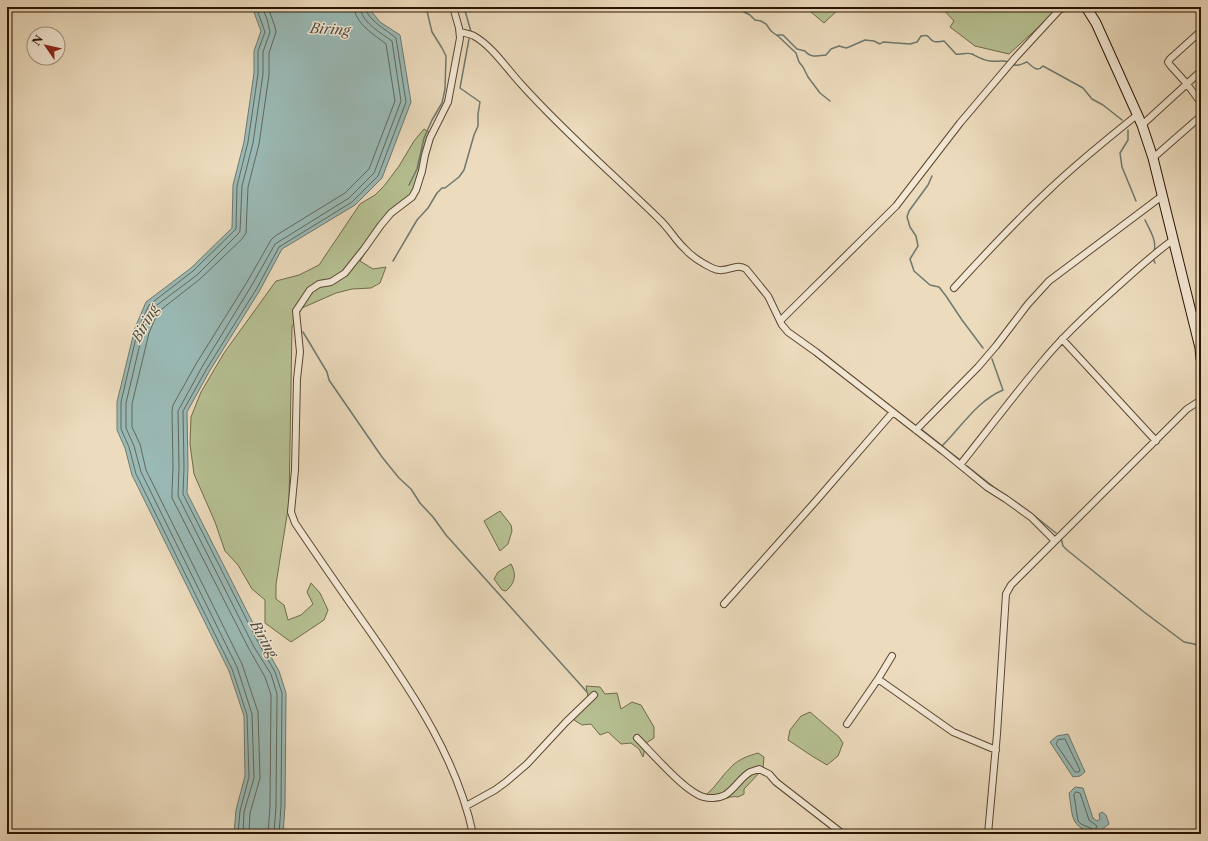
<svg xmlns="http://www.w3.org/2000/svg" width="1208" height="841" viewBox="0 0 1208 841" font-family="'Libre Caslon Text',serif">
<style>
.green{fill:#b6c092;stroke:#706a4a}
.water{fill:#9abab6;stroke:#6e786e}
.lines{fill:none;stroke-linecap:round;stroke-linejoin:round}
.shore{stroke:#62675c;stroke-width:1}
.stream{stroke:#6e786e;stroke-width:1.5}
.street-casing{stroke:#5b4632;stroke-width:8}
.secondary-casing{stroke:#2b1403;stroke-width:11}
.street{stroke:#f3e8d4;stroke-width:6}
.secondary{stroke:#f3e8d4;stroke-width:9}
.labels{text-anchor:middle;stroke-width:3;stroke-linejoin:round;paint-order:stroke}
.water-label{font-size:14px;font-style:italic;fill:#524e42;stroke:#f3e8d4}
</style>
<rect width="100%" height="100%" fill="#ecdbbd"/>
<filter id="stains"><feTurbulence type="fractalNoise" baseFrequency=".005" numOctaves="4"/><feColorMatrix values="0 0 0 0 .2 0 0 0 0 .09 0 0 0 0 .02 0 0 0 .5 -.17"/></filter>
<radialGradient id="worn" r=".72"><stop offset=".6" stop-color="#630" stop-opacity="0"/><stop offset="1" stop-color="#630" stop-opacity=".3"/></radialGradient>
<path class="green" d="M805 7H841L824 23Z
M941 7H1078L1079 9 1053 14 1009 54 975 46 950 27 954 21Z
M424 129 432 134 425 150 419 168 421 182 409 198 393 207 385 217 375 237 360 261 373 269 386 267 380 283 371 288 352 289 336 293 302 308 292 327 289 503 276 584V599L284 605 288 620 301 615 313 604 307 592 311 583 320 593 328 610 324 620 291 642 265 623V600L252 589 238 565 225 551 215 522 194 474 190 444 191 417 201 392 224 353 276 281 299 275 319 265 360 204 375 195 384 186 399 166 414 141Z
M500 511 511 525 512 531 508 544 500 551 484 521Z
M511 564C517 575 515 583 506 591L502 590 494 579 498 572Z
M586 686 600 687 605 694 617 693 621 709 632 702 641 705 654 727V738L646 743 643 757 639 749 631 743 621 744 608 732 600 735 591 724 582 725 574 720 580 705 588 697Z
M810 712 839 737 843 743 838 756 827 765 812 756 788 740 790 730 801 716Z
M758 753 764 757 763 769 744 789V794L738 797C725 794 718 809 706 795 716 787 722 775 732 766 739 759 748 756 758 753Z"/>
<path class="water" d="M252 7H368L380 22 400 35 411 102 382 178 355 205 282 249 260 290 209 372 187 412 188 467 187 493 263 643 279 671 286 693 285 806 283 834H234L236 810 245 776 244 716 229 671 132 475 125 448 117 430V402L135 328 146 302 191 268 232 228 233 185 244 142 254 73V51L261 31Z
M1068 734 1085 772 1080 776 1073 777 1050 742 1057 736Z
M1075 787 1083 788 1093 818 1097 821 1100 819 1099 814 1102 812 1106 815 1109 824 1096 834C1069 827 1073 816 1069 793Z"/>
<g class="lines">
<path class="shore" d="M1065 739 1080 770 1079 772H1075L1056 744 1058 740Z
M1076 792 1080 793 1089 820 1097 826 1095 830 1081 824 1078 821 1074 795Z
M238 834 240 811 249 777 247 715 232 669 136 474 129 447 121 429V402L138 329 149 305 193 271 236 229 237 186 248 142 258 74V51L265 32 256 7
M243 834 244 812 254 778 252 714 237 667 141 472 134 446 126 428V403L143 331 153 308 197 275 238 234 240 231 242 186 253 143 263 74V52L270 32 267 19 262 7
M249 834 250 813 260 778 258 712 242 664 146 470 140 444 132 427V404L149 333 158 312 200 279 242 239 246 233 248 187 259 144 269 75V53L276 32 275 27 268 7
M268 834 270 806 271 695 265 677 249 649 172 498V492L173 467 172 411 173 405 196 364 247 282 271 240 275 236 345 193 369 169 395 101 386 44C375 35 355 24 354 7
M274 834 276 806 277 694 271 674 254 647 178 496 179 467 178 411 202 367 252 285 275 244 349 198 374 173 401 101 392 41C381 33 361 22 360 7
M279 834 281 806 282 693 275 672 259 644 183 494 184 467 183 411 206 370 257 288 279 247 352 202 378 176 406 102 396 38C387 30 367 20 365 7"/>
<path class="stream" d="M464 7 471 32
M734 7 750 15 755 20 761 21 766 24 771 31 779 37 796 53 799 62 803 67 808 77 820 93 830 101
M777 35H783L797 49 805 51C810 58 818 56 826 55L831 49 839 46 846 48 849 47 865 40 874 41 880 44 883 42 910 44 917 42 921 36C931 34 927 38 933 41 936 43 941 41 944 41L956 54C961 55 967 52 972 54 978 57 983 60 990 61 997 62 1003 60 1009 62
M1012 64C1017 67 1022 64 1027 62 1032 66 1037 73 1043 66L1083 88 1092 99 1103 105 1122 120
M1128 130V140L1120 153 1122 167 1136 201
M932 176 928 185 909 211 907 217 910 227 916 236 918 246 910 259 914 271 930 285 939 287 946 296 962 320 983 348
M409 185 417 169 424 138 432 120 442 103 445 89 446 56 442 48 432 32 426 7
M1145 220C1150 231 1157 240 1154 252
M1153 258 1155 263
M393 261 417 220 428 208 437 193 442 188H445L459 177 464 170 474 135 478 126V114L480 102 460 88 469 39
M303 332 327 372 329 380 382 457 399 478 411 489 420 503 433 517 446 535 463 554 587 692
M921 429 941 445
M959 459 942 446C962 426 977 401 1003 390L992 359
M967 466 1000 492
M1010 498 1031 513 1056 533
M1061 538 1063 546 1067 550 1144 612 1184 642 1194 644 1201 647"/>
<defs>
<path id="street" d="M453 7 459 28 460 38 448 102 430 138 425 155 422 171 416 190 412 197 391 213 381 225 364 249 345 273 331 282 319 284 310 290 296 311 300 352 297 379 295 470 291 512 295 523C320 560 345 596 371 633 414 695 457 759 473 834
M1201 31 1170 59 1168 62 1170 65 1187 84 1201 103
M460 32C464 33 470 34 474 36 492 46 507 69 521 84 564 132 613 174 659 219 669 228 675 240 685 249 691 256 704 264 712 268 726 275 735 262 746 269L768 296 782 325 788 332 816 352 943 451 987 487 1006 499 1031 517 1055 541
M1142 125 1201 71
M1153 158 1201 116
M954 288C985 254 1016 221 1049 190 1077 163 1107 139 1137 115
M780 321 896 206 960 123 1015 58 1062 7
M1062 339 1156 441
M916 430 978 367 996 346 1028 304 1049 281 1162 196
M960 465C988 430 1014 395 1042 362 1064 335 1089 312 1115 289 1134 272 1153 254 1173 240
M724 604 815 502 893 412
M878 679 892 656
M847 724 878 679 953 732 996 750
M637 738C651 752 686 793 704 797 710 799 719 798 725 795 735 789 740 778 750 772 753 771 756 770 759 769L769 774 776 782 843 834
M466 806 495 790 506 782 527 764 566 722 594 695
M988 834 997 734 1006 594 1011 585 1187 409 1201 400"/>
<path id="secondary" d="M1086 7 1096 23 1142 125 1153 158 1200 348 1201 359"/>
</defs>
<use href="#street" class="street-casing"/>
<use href="#secondary" class="secondary-casing"/>
<use href="#street" class="street"/>
<use href="#secondary" class="secondary"/>
</g>
<g class="labels">
<g class="water-label">
<text transform="translate(330 29) rotate(3)" y="5">Biring</text>
<text transform="translate(145 323) rotate(-61)" y="5">Biring</text>
<text transform="translate(264 639) rotate(60)" y="5">Biring</text>
</g>
</g>
<rect width="1208" height="841" fill="none" stroke="#ecdbbd" stroke-width="24"/>
<rect x="8" y="8" width="1192" height="825" fill="none" stroke="#2b1403" stroke-width="2"/>
<rect x="12" y="12" width="1184" height="817" fill="none" stroke="#2b1403"/>
<g transform="translate(46 46) rotate(304)"><circle r="19" fill="#f3e8d4" stroke="#a39380"/>
<path d="M0-3L7 15L0 10L-7 15Z" fill="#8f2418"/>
<text y="-6" font-size="11" font-weight="bold" text-anchor="middle" fill="#2b1403">N</text>
</g>
<rect width="100%" height="100%" filter="url(#stains)"/>
<rect width="100%" height="100%" fill="url(#worn)"/>
</svg>
